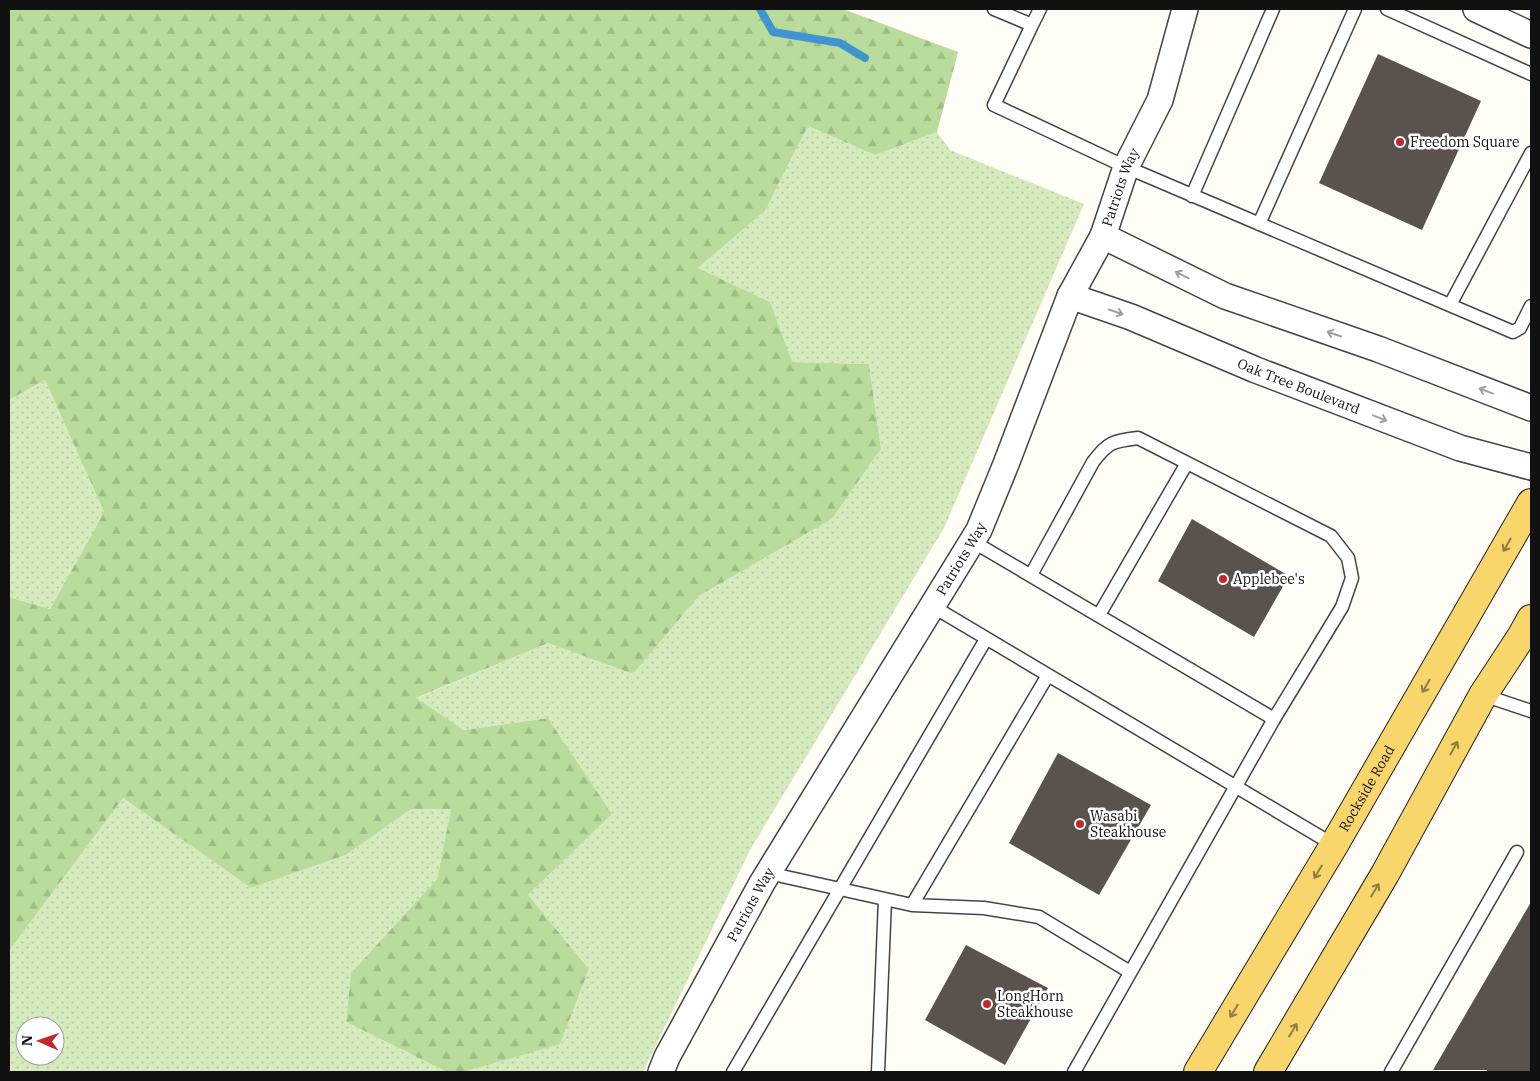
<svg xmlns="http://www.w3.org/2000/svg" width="1540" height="1081" viewBox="0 0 1540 1081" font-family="'IBM Plex Serif',serif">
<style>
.grass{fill:url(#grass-dots);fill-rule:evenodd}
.forest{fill:url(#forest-firs)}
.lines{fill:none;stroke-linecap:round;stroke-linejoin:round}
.stream{stroke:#3f96cf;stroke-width:8}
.building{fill:#5a524d}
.service-casing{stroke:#444;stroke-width:15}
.minor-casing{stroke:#444;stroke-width:28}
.primary-casing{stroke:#222;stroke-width:30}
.service{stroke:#fff;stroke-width:12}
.minor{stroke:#fff;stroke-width:25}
.primary{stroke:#f9d66b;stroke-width:28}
.oneway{stroke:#a0a0a0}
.oneway2{stroke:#917d42}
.poi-dot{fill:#c4262e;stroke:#fff;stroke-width:2}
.labels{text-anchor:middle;stroke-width:5;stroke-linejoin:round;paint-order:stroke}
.poi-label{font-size:14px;fill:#111;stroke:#fff;text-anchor:start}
.street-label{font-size:14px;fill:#111;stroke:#fff}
</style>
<defs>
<pattern id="grass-dots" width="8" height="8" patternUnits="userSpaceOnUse" patternTransform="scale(1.25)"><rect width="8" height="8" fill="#d5ebbd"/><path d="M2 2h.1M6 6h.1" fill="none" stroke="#b6c8a1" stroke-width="1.8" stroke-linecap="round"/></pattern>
<pattern id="forest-firs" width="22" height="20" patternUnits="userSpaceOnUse" patternTransform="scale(1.25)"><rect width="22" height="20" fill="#b9dc9c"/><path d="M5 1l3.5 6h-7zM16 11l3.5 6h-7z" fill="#9ebc85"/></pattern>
</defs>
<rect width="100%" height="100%" fill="#fffdf5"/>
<path class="grass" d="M808 126 875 155 937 132 950 150 1084 204 944 528 750 850 643 1072H464L560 1043 589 969 528 895 612 814 548 718 464 730 415 699 548 643 633 674 699 596 832 519 881 449 869 364 791 362 769 302 698 268 765 211Z
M45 380 104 512 50 609 9 597V400Z
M123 798 251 888 346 855 411 809H451L437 879 351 973 346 1022 447 1072H9V951ZM25 1026H55V1056H25Z"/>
<path class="forest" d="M9 9H843L958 52 937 132 875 155 808 126 765 211 698 268 770 302 792 362 869 364 881 449 832 519 699 596 633 674 548 643 416 698 464 730 548 718 612 814 528 895 589 969 560 1044 464 1072H447L346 1022 351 973 437 879 451 809H411L346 855 251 888 123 798 9 951V597L50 609 104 512 45 380 9 400Z"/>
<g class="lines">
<path class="stream" d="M760 9 773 32 840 43 865 58"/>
</g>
<path class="building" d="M1378 54 1481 101 1422 230 1319 183Z
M1192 519 1289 576 1254 637 1158 581Z
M1058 753 1151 805 1099 895 1009 843Z
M1531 902V1072H1487V1070H1433Z
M966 945 1048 988 1005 1065 925 1020Z"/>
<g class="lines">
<defs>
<path id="service" d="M994 9 1032 25 994 105 1126 167 1513 332 1520 328 1531 306
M1387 9 1531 74
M1032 25 1040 9
M1192 196 1273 9
M1259 224 1355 9
M1450 305 1531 153
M972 541 1274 719 1074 1072
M1031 575 1093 462C1108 442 1113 441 1138 438L1331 536 1348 558 1352 578 1342 607 1274 719
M932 606 1334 845
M1099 615 1187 463
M1483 695 1531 711
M768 873 912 905 1048 675
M912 905 984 908 1039 917 1130 972
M733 1072 986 639
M878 1072 885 899
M1391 1072 1517 852"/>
<g id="minor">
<path d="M1476 9 1531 35"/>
<path d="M1103 236 1225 296 1378 349 1531 408"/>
<path id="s1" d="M1070 296 1131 317 1256 370 1460 448 1531 467"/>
<path id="s2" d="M661 1072 667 1057 762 883 979 530 1006 464 1070 296 1103 236 1126 167 1160 100 1185 9"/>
</g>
<g id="primary">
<path id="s3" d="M1198 1072 1334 845 1531 503"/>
<path d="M1268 1072 1385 874 1483 695 1521 637 1531 619"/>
</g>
</defs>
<use href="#service" class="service-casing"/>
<use href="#minor" class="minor-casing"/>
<use href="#primary" class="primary-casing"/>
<use href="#service" class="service"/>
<use href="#minor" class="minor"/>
<use href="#primary" class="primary"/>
</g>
<defs><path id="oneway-shaft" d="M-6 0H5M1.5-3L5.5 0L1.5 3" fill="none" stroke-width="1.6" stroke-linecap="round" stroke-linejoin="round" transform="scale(1.25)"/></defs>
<g class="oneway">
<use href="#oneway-shaft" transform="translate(1182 275) rotate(-154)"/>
<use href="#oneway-shaft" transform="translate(1116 312) rotate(19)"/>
<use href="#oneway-shaft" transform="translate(1334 334) rotate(-161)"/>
<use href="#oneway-shaft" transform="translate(1486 391) rotate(-159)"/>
<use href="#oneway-shaft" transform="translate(1380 418) rotate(21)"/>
</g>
<g class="oneway2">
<use href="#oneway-shaft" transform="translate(1507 545) rotate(120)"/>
<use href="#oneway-shaft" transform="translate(1426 686) rotate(120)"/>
<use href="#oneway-shaft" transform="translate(1454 748) rotate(-61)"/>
<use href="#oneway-shaft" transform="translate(1318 872) rotate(121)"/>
<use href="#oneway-shaft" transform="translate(1375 890) rotate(-59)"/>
<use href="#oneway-shaft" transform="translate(1234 1011) rotate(121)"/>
<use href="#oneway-shaft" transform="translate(1293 1030) rotate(-59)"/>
</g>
<g class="poi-dot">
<circle cx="1400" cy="142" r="5"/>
<circle cx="1223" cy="579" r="5"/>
<circle cx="1080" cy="824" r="5"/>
<circle cx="987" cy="1004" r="5"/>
</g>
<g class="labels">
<g class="poi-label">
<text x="1410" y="147">Freedom Square</text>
<text x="1233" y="584">Applebee's</text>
<text x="1090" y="821">Wasabi<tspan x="1090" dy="16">Steakhouse</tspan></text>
<text x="997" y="1001">LongHorn<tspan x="997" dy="16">Steakhouse</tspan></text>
</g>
<g class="street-label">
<text dy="5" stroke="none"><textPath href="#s2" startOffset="1000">Patriots Way</textPath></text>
<text dy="5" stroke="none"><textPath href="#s1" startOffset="246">Oak Tree Boulevard</textPath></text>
<text dy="5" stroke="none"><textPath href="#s2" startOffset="595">Patriots Way</textPath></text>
<text dy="5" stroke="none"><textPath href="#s3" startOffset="330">Rockside Road</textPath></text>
<text dy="5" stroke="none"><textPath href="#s2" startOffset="190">Patriots Way</textPath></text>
</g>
</g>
<rect width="1540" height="1081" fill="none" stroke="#111111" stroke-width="20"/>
<g transform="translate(40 1041) rotate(272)"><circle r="24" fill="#ffffff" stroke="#a0a0a0"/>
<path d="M0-4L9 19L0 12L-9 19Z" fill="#c4262e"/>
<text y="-8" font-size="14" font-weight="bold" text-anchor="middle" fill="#111111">N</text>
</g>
</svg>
